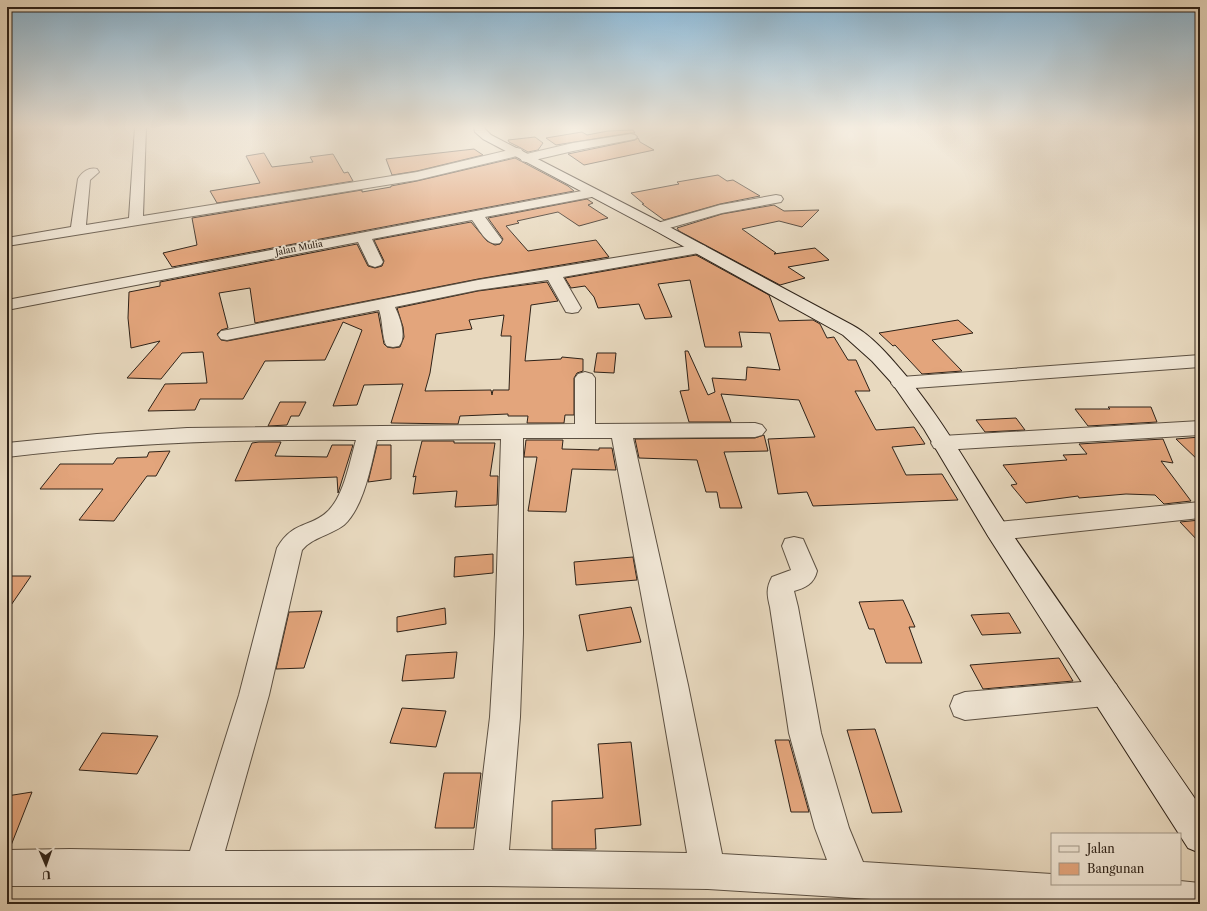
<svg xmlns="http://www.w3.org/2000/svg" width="1207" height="911" viewBox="0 0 1207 911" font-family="'Libre Caslon Text',serif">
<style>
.building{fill:#e3a57c;stroke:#2e2218;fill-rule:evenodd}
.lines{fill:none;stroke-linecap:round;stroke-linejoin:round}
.street-casing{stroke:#5c5042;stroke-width:2}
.secondary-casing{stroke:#2e2218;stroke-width:2}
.street{fill:#f0e6d5;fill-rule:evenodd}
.secondary{fill:#f0e6d5;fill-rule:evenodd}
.labels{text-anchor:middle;stroke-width:3.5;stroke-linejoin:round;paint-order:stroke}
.far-street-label{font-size:9px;fill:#2e2218;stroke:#f0e6d5}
</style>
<rect width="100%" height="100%" fill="#e8d9bf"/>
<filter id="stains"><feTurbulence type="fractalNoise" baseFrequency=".005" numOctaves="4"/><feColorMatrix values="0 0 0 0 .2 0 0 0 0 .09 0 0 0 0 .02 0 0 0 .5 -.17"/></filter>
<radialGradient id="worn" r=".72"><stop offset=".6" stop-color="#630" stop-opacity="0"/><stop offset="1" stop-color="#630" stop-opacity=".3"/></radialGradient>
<path class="building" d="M633 130 635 133H631L556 145 546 138 582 132 587 135 608 131Z
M535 137 543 143 538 150 528 152 521 148 509 142 508 140Z
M638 138 640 142 654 150 584 165 568 154 635 140Z
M474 149 483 155 417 171 392 175 386 159Z
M264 153 272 167 313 162 310 157 333 154 344 173 348 172 353 181 217 203 210 191 260 183 246 156Z
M515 158 568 186 574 191 172 267 163 253 197 245 192 218 362 190V192L391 187V186L417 181Z
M718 175 727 181 733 180 760 196 720 204 664 220 642 204H644L631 193 679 184 677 182Z
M587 199 593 203 588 205 608 218 579 226 558 212 517 221 519 223 506 226 528 251 596 240 609 257 478 279 255 323 250 288 219 293 228 328 221 330 217 334 221 340 227 341 378 312 384 344 387 347 393 348 400 347 404 337 403 327 397 308 478 291 547 282 558 301 531 305 525 361 561 359 562 357 583 359V371L577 373 574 378V415H565L564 423H527L528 416H508V414L460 416 458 424 391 423 403 384 364 385 357 405 333 406 362 330 343 322 325 360 265 361 243 399H200L195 410 148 411 165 384 207 383 203 352 182 353 161 379 127 378 160 341 131 348 128 318 129 292 160 286V282L357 244 368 266 375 268 382 266 384 261 374 240 471 222 487 241 495 245 500 244 503 239 488 218ZM504 315 501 336H511L509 390H493L492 395 491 390 425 391 430 373 436 334 472 329 469 320Z
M774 205 784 211 819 210 802 227 779 221 742 229 776 253 774 254 815 248 829 260 788 267 805 278 780 285 679 231 677 228 722 214Z
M696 255 769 295 779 321 813 320 820 324 827 338 834 337 848 360H856L870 391H855L876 430 914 427 925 444 892 447 906 475 942 474 958 500 813 506 807 492 778 494 768 439 815 437 799 400 721 394 731 422H689L680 391 689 390 685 351H688L708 395 715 392 712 378 746 380 747 367 780 370 770 333 739 332 742 347H705L690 280 658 284 672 317 645 319 639 304 598 308 594 297 585 286 571 288 565 278Z
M958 320 973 333 932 340 962 371 922 374 895 345 893 346 879 333Z
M597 353H616L614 373 594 372Z
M280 402H306L299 416H291L287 425 268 426Z
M1108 407H1151L1157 422 1088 426 1075 409H1110Z
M1016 418 1025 430 985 432 976 420Z
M764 435 768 451 724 452 742 508H720L717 492H706L697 460 639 458 635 439 755 438Z
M1200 437V462L1176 439Z
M1163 439 1173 463 1161 461 1191 501 1164 504 1155 495 1126 494 1079 498 1078 496 1026 503 1011 485 1017 484 1003 465 1067 460 1063 455 1087 454 1079 444Z
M526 440H563L562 449 599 450V448H612L616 470 572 469 566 512 528 511 537 457H524Z
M422 441H454V443H495L490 476H498L497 505 455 507 457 491 413 494 416 476 413 477Z
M259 442H281L275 456 327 457 332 445H353L338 493 337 477 235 481 252 443Z
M377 445H391V479L368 482Z
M170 451 156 476H147L114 521 79 520 103 489H40L60 464H113L117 458 147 457 149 452Z
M1200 520V543L1180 522Z
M493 554V573L454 577 455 557Z
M633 557 637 580 576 585 574 562Z
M7 576H31L7 611Z
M903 600 915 627H909L922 663H886L874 629H869L859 602Z
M631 607 641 642 587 651 579 615Z
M445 608 446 624 397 632V617Z
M322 611 304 668 276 669 289 612Z
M1009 613 1021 633 982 635 971 615Z
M457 652 454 678 402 681 406 655Z
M1059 658 1073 681 983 689 970 665Z
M402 708 446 711 436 747 390 743Z
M875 729 902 812 872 813 847 730Z
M102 733 158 736 137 774 79 770Z
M775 740H789L809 812H791Z
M631 742 641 825 595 829 596 849H552V801L603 798 598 744Z
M444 773H481L474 828H435Z
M32 792 10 848H7V796Z"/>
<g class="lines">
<defs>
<path id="street" d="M135 127H146L143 216 417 172 517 148 521 149 523 152 521 155 417 180 7 246V238L71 227 78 179C82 172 89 167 97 169L99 172 90 180 86 225 129 218Z
M631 134 635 135 637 137 635 139 573 151 526 162 522 161 520 158 522 155 573 143Z
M592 189 597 190 599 193 597 196 485 217 502 240 500 243C487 247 480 230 472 220L372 239 383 262 381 265 375 267 369 265 358 242 7 310V300Z
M776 195 781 196 783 199 781 202 722 213 659 231 654 230 652 227 654 224 720 205Z
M700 244 705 246 708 249 705 252 563 277 581 308 578 312 572 313 566 312 548 280 478 290 395 307C400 318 407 336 399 346L393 347 387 346C382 340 383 320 379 310L227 340 221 339 218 335 221 331 227 330 478 280Z
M1200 355V367L901 389 894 387 891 383 894 379 901 377Z
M585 372 592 374 595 378V424L755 423 762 425 766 430 762 435 755 437 633 438 688 685 722 854 827 860 815 828 789 733 770 607C767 595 766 588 772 577L791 570 782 546 785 539 794 537 803 539 817 571C814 584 805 588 794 591L798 607 821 733 849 828 863 862 1052 874V884H1180V881L1200 883V904H952L708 889 490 886H7V850L70 849 190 851 239 695 277 548C293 520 311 528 328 511 344 496 350 460 356 440 239 439 123 443 7 457V443L97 434 187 428 575 424V378L578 374ZM523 438H612L658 685 687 853 509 850 520 717 523 634ZM501 439 495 634 490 717 474 850 225 851 269 695 302 550C313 537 331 535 344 525 364 507 371 465 377 440Z
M1200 421V435L942 450 934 448 931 443 934 438 942 436Z
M1200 502V518L998 540 989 537 986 531 989 525 998 522Z
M1105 680 1116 684 1120 693 1116 702 1105 706 965 720 954 716 950 706 954 696 965 692Z"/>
<path id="secondary" d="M474 127H484L485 129 491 135 664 224 852 325C869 334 883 349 895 363 939 412 970 470 1006 525 1070 619 1136 712 1200 806V853L1188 848 988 536 924 429 892 383 872 361 843 335 654 230 483 139 475 132Z"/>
</defs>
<use href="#street" class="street-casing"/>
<use href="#secondary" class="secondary-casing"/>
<use href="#street" class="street"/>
<use href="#secondary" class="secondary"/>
</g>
<linearGradient id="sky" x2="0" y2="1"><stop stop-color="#88b6d5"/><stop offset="0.5" stop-color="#f5eee2"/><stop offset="1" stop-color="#f5eee2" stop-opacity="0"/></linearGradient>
<rect width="1207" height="254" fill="url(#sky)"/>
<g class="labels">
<g class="far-street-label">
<text transform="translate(299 248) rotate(-11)" y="3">Jalan Mulia</text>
</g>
</g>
<rect width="1207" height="911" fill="none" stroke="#e8d9bf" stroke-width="24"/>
<rect x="8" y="8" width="1191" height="895" fill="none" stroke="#2e2218" stroke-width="2"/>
<rect x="12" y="12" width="1183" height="887" fill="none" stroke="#2e2218"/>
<rect x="1051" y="833" width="130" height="52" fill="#f0e6d5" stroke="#a29889"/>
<rect x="1059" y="846" width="20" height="6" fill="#f0e6d5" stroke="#a29889"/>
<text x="1087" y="853" font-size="12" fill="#2e2218">Jalan</text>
<rect x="1059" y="863" width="20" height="12" fill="#e3a57c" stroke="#a29889"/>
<text x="1087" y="873" font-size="12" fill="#2e2218">Bangunan</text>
<g transform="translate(46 865) rotate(178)" stroke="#f0e6d5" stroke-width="3" paint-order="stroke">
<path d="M0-3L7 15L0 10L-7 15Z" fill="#2e2218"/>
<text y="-6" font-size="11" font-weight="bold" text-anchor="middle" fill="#2e2218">U</text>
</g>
<rect width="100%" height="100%" filter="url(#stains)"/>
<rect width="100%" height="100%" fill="url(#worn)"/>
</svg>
